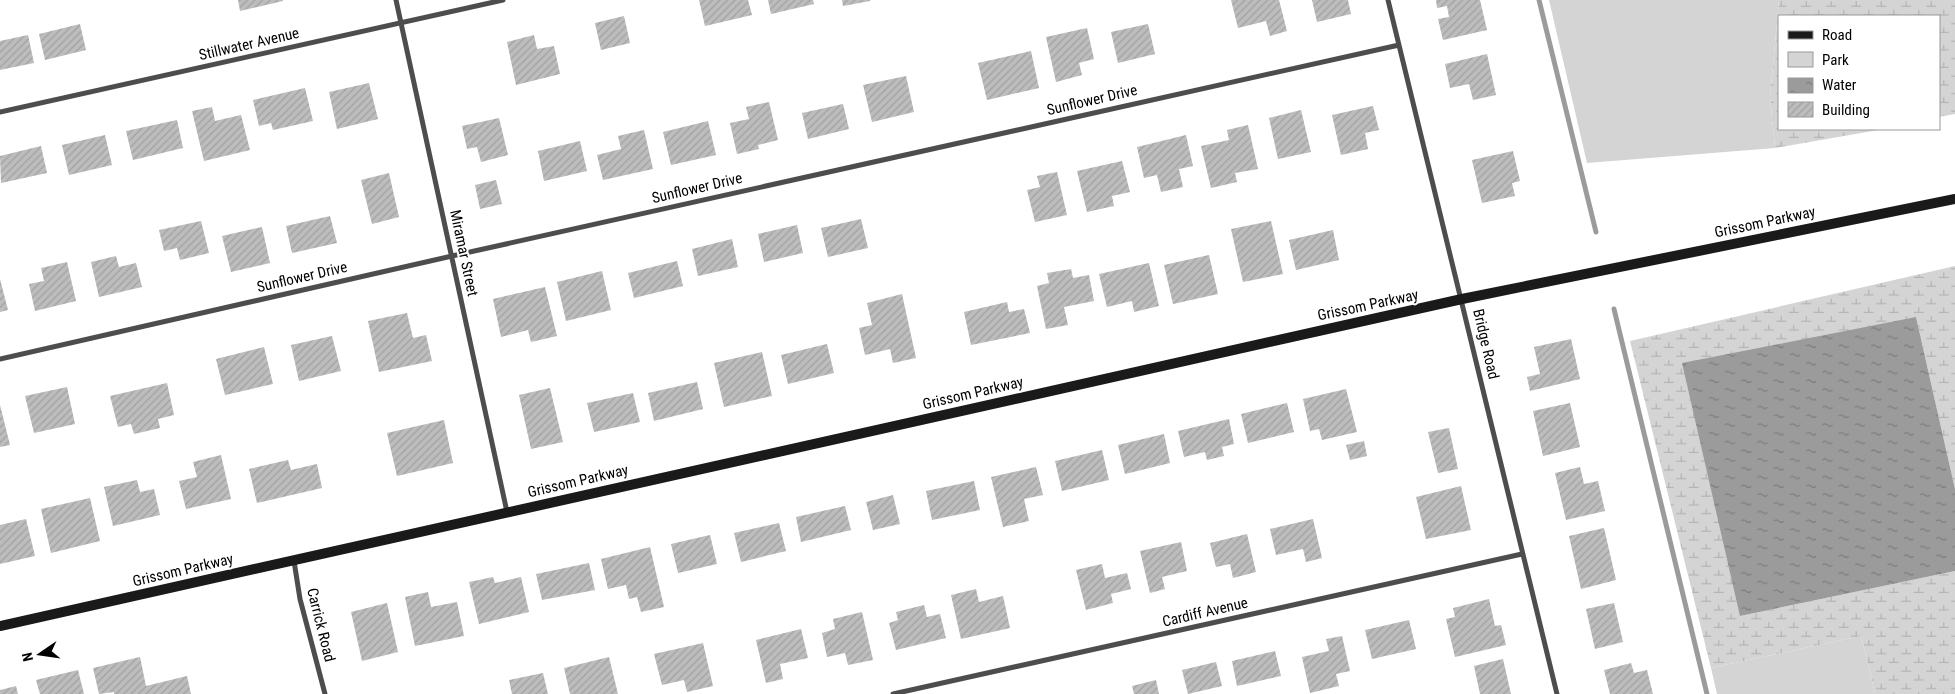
<svg xmlns="http://www.w3.org/2000/svg" width="1955" height="694" viewBox="0 0 1955 694" font-family="'Roboto Condensed',sans-serif">
<style>
.green{fill:#d4d4d4}
.wetland{fill:url(#wetland-marsh)}
.water{fill:url(#water-ripples)}
.lines{fill:none;stroke-linecap:round;stroke-linejoin:round}
.stream{stroke:#9b9b9b;stroke-width:5}
.building{fill:url(#building-hatch)}
.street{stroke:#4d4d4d;stroke-width:5}
.secondary{stroke:#1a1a1a;stroke-width:10}
.labels{text-anchor:middle;stroke-width:4;stroke-linejoin:round;paint-order:stroke}
.street-label{font-size:15px;fill:#000;stroke:#fff}
</style>
<defs>
<pattern id="wetland-marsh" width="20" height="14" patternUnits="userSpaceOnUse" patternTransform="scale(1.25)"><rect width="20" height="14" fill="#d4d4d4"/><path d="M1 5h8M5 5V1M11 12h8M15 12V8" fill="none" stroke="#b4b4b4"/></pattern>
<pattern id="water-ripples" width="26" height="14" patternUnits="userSpaceOnUse" patternTransform="scale(1.25)"><rect width="26" height="14" fill="#9b9b9b"/><path d="M2 4q2-2 4 0t4 0M15 11q2-2 4 0t4 0" fill="none" stroke="#7c7c7c"/></pattern>
<pattern id="building-hatch" width="6" height="6" patternUnits="userSpaceOnUse" patternTransform="scale(1.25)"><rect width="6" height="6" fill="#bdbdbd"/><path d="M-1 1l2-2M0 6l6-6M5 7l2-2" fill="none" stroke="#a1a1a1"/></pattern>
</defs>
<rect width="100%" height="100%" fill="#fff"/>
<path class="green" d="M1549 0H1779L1770 97 1775 148 1587 163Z
M1861 636 1874 689 1873 694H1717L1711 668Z"/>
<path class="wetland" d="M1779 0H1955V114L1939 117V16H1779V129H1884L1775 148 1770 97Z
M1955 266V489L1916 317 1740 616 1955 571V694H1873L1874 689 1861 636 1711 668 1630 341Z"/>
<path class="water" d="M1916 317 1955 489V571L1740 616 1682 363Z"/>
<g class="lines">
<path class="stream" d="M1539 0 1596 232
M1614 309 1707 694"/>
</g>
<path class="building" d="M238 0H283V1L240 11Z
M699 0H748L752 15 705 26Z
M768 0H813L814 4 771 14Z
M842 0H870V1L843 6Z
M1231 0H1279L1287 31 1270 36 1266 21 1238 28Z
M1312 0H1348L1351 14 1317 22Z
M1436 0H1480L1487 30 1443 40 1438 19 1449 17 1447 6 1437 8Z
M624 16 630 43 601 50 595 23Z
M80 24 86 50 45 60 39 34Z
M1148 24 1155 54 1118 63 1111 32Z
M1087 28 1094 59 1079 63 1082 75 1056 82 1046 37Z
M28 35 34 63 0 70V41Z
M534 35 537 49 554 46 560 74 516 85 507 42Z
M1031 51 1039 88 987 100 978 63Z
M1487 54 1496 95 1473 100 1469 84 1450 88 1445 64Z
M906 76 914 112 872 122 863 85Z
M369 83 378 119 337 129 329 92Z
M305 88 313 121 273 130 271 123 259 126 253 100Z
M769 102 778 140 758 145 759 149 737 154 730 123 749 119 746 107Z
M843 104 849 129 808 139 802 113Z
M1373 106 1379 130 1365 133 1368 149 1341 155 1332 115Z
M212 107 215 121 241 115 250 150 204 161 192 111Z
M1301 110 1311 152 1278 159 1269 118Z
M499 118 508 155 481 162 477 147 467 149 462 126Z
M177 120 183 148 133 160 126 131Z
M708 121 716 155 671 165 663 132Z
M1248 125 1258 169 1235 173 1237 182 1211 188 1201 146 1229 140 1227 130Z
M644 130 653 169 603 180 597 155 621 149 618 136Z
M105 135 112 165 69 175 62 145Z
M1186 135 1193 166 1179 169 1183 187 1161 192 1157 175 1144 178 1137 147Z
M580 141 587 171 544 181 538 151Z
M41 146 47 173 1 183 0 156Z
M1513 151 1520 181 1512 183 1515 196 1482 203 1472 160Z
M1122 161 1130 192 1112 196 1114 206 1087 212 1077 171Z
M1057 172 1067 215 1035 222 1027 190 1040 187 1037 176Z
M389 173 399 217 372 224 361 180Z
M496 180 502 204 480 209 475 185Z
M330 216 337 243 292 253 286 226Z
M861 219 868 248 828 257 821 228Z
M201 221 209 253 180 260 177 248 164 251 159 230Z
M1271 221 1283 274 1243 282 1231 229Z
M797 225 803 253 764 262 758 234Z
M262 227 270 263 231 272 222 236Z
M1333 230 1339 260 1296 270 1289 240Z
M732 239 738 267 698 276 692 249Z
M1209 255 1218 294 1173 304 1164 265Z
M116 256 119 267 136 263 142 287 99 297 91 262Z
M677 261 683 286 634 298 628 273Z
M67 262 76 301 35 311 29 284 44 281 41 268Z
M1149 263 1159 306 1134 312 1132 301 1107 307 1099 274Z
M1071 269 1073 278 1089 275 1094 301 1064 307 1068 325 1046 329 1037 286 1049 283 1047 273Z
M602 271 611 310 566 321 557 282Z
M0 279 8 310 0 312Z
M545 287 557 336 531 342 528 330 501 337 493 299Z
M902 294 916 358 893 363 890 349 865 355 859 328 872 325 867 303Z
M1007 302 1009 312 1024 309 1030 333 971 345 964 312Z
M407 313 413 338 426 335 432 361 379 372 368 321Z
M332 336 341 371 299 381 291 345Z
M1571 339 1580 379 1530 391 1527 377 1540 374 1534 347Z
M827 344 834 373 788 384 781 355Z
M264 347 273 384 225 395 216 359Z
M762 352 772 396 724 407 714 363Z
M697 382 703 409 654 421 648 393Z
M167 383 174 415 158 419 160 428 134 434 131 424 118 427 110 396Z
M67 387 75 424 34 433 25 396Z
M550 388 563 442 531 449 519 395Z
M1346 389 1357 432 1322 440 1319 429 1310 431 1303 399Z
M633 393 640 422 594 432 587 403Z
M1287 403 1294 432 1248 443 1241 414Z
M1570 403 1580 447 1543 456 1533 411Z
M0 405 10 445 0 447Z
M1229 419 1234 444 1222 447 1224 456 1207 460 1205 452 1184 457 1178 431Z
M444 420 453 463 397 476 387 433Z
M1449 428 1458 469 1438 473 1428 432Z
M1164 434 1170 463 1125 474 1118 445Z
M1364 441 1367 456 1350 460 1346 445Z
M1102 450 1109 480 1062 491 1055 461Z
M221 455 231 499 186 509 179 481 197 477 193 462Z
M288 460 291 470 317 464 322 488 257 503 249 469Z
M1036 467 1043 495 1024 499 1029 521 1003 527 991 477Z
M1580 467 1584 484 1598 481 1605 511 1566 520 1555 473Z
M137 480 140 492 154 489 160 515 113 526 104 487Z
M974 481 980 510 932 520 926 491Z
M1461 486 1471 530 1426 539 1416 497Z
M893 495 900 524 873 530 866 502Z
M90 498 100 541 51 553 41 509Z
M845 506 851 530 801 542 796 517Z
M26 519 35 556 0 564V525Z
M1313 519 1322 558 1306 562 1303 549 1276 555 1270 529Z
M779 523 786 551 741 562 734 533Z
M1604 528 1616 580 1581 589 1569 536Z
M1247 534 1256 572 1233 578 1230 564 1216 567 1210 543Z
M710 535 717 564 678 573 671 544Z
M1181 542 1187 571 1162 577 1165 589 1150 593 1140 551Z
M650 547 664 607 641 612 637 597 629 599 626 585 608 589 601 559Z
M589 563 595 590 542 600 536 574Z
M1102 564 1105 578 1127 573 1131 589 1111 594 1113 603 1086 610 1076 570Z
M493 577 495 583 521 577 529 612 479 624 469 582Z
M976 589 979 602 1003 596 1010 628 961 639 951 595Z
M428 592 431 607 457 602 464 636 415 646 405 597Z
M1489 599 1495 626 1501 625 1506 645 1455 657 1446 619 1455 617 1453 608Z
M387 603 398 652 362 661 351 612Z
M1614 603 1623 642 1595 649 1586 609Z
M924 605 927 617 940 614 946 638 896 650 889 623 898 620 896 612Z
M862 612 873 660 848 665 845 653 827 657 822 633 835 629 833 619Z
M1409 620 1416 649 1372 659 1365 630Z
M801 629 808 658 780 664 783 679 766 683 756 640Z
M1342 636 1350 671 1336 674 1339 686 1310 693 1302 657 1329 651 1326 639Z
M703 643 713 686 687 692 684 680 662 685 654 654Z
M1275 651 1281 676 1237 686 1232 661Z
M140 657 146 686 187 676 191 694H114V692L99 694 93 668Z
M609 657 618 694H570L564 668Z
M1503 659 1511 694H1480L1474 666Z
M1216 662 1222 686 1188 694 1182 670Z
M1631 663 1634 673 1647 670 1653 694H1610L1604 670Z
M78 670 84 694H40L36 680Z
M543 673 548 694H512L509 680Z
M1156 680 1159 694H1134L1132 686Z
M16 686 18 694H0V690Z"/>
<g class="lines">
<path class="street" d="M396 0 507 512
M1388 0 1557 694
M0 112 503 0
M0 359 452 256 1399 45
M294 561 300 599 325 694
M893 694 1522 554"/>
<path class="secondary" d="M0 626 1462 299 1955 199"/>
</g>
<g class="labels">
<g class="street-label">
<text transform="translate(249 44) rotate(-13)" y="5">Stillwater Avenue</text>
<text transform="translate(1092 100) rotate(-13)" y="5">Sunflower Drive</text>
<text transform="translate(697 188) rotate(-13)" y="5">Sunflower Drive</text>
<text transform="translate(1765 222) rotate(-12)" y="5">Grissom Parkway</text>
<text transform="translate(464 253) rotate(78)" y="5">Miramar Street</text>
<text transform="translate(302 277) rotate(-13)" y="5">Sunflower Drive</text>
<text transform="translate(1368 305) rotate(-12)" y="5">Grissom Parkway</text>
<text transform="translate(1486 344) rotate(77)" y="5">Bridge Road</text>
<text transform="translate(973 393) rotate(-13)" y="5">Grissom Parkway</text>
<text transform="translate(578 481) rotate(-13)" y="5">Grissom Parkway</text>
<text transform="translate(183 570) rotate(-13)" y="5">Grissom Parkway</text>
<text transform="translate(1205 612) rotate(-13)" y="5">Cardiff Avenue</text>
<text transform="translate(321 625) rotate(76)" y="5">Carrick Road</text>
</g>
</g>
<rect x="1778" y="15" width="162" height="115" fill="#ffffff" stroke="#999999"/>
<rect x="1788" y="31" width="25" height="8" fill="#1a1a1a" stroke="#999999"/>
<text x="1822" y="40" font-size="15" fill="#000000">Road</text>
<rect x="1788" y="52" width="25" height="15" fill="#d4d4d4" stroke="#999999"/>
<text x="1822" y="65" font-size="15" fill="#000000">Park</text>
<rect x="1788" y="78" width="25" height="15" fill="url(#water-ripples)" stroke="#999999"/>
<text x="1822" y="90" font-size="15" fill="#000000">Water</text>
<rect x="1788" y="102" width="25" height="15" fill="url(#building-hatch)" stroke="#999999"/>
<text x="1822" y="115" font-size="15" fill="#000000">Building</text>
<g transform="translate(40 654) rotate(257)" stroke="#ffffff" stroke-width="4" paint-order="stroke">
<path d="M0-4L9 19L0 12L-9 19Z" fill="#000000"/>
<text y="-8" font-size="14" font-weight="bold" text-anchor="middle" fill="#000000">N</text>
</g>
</svg>
